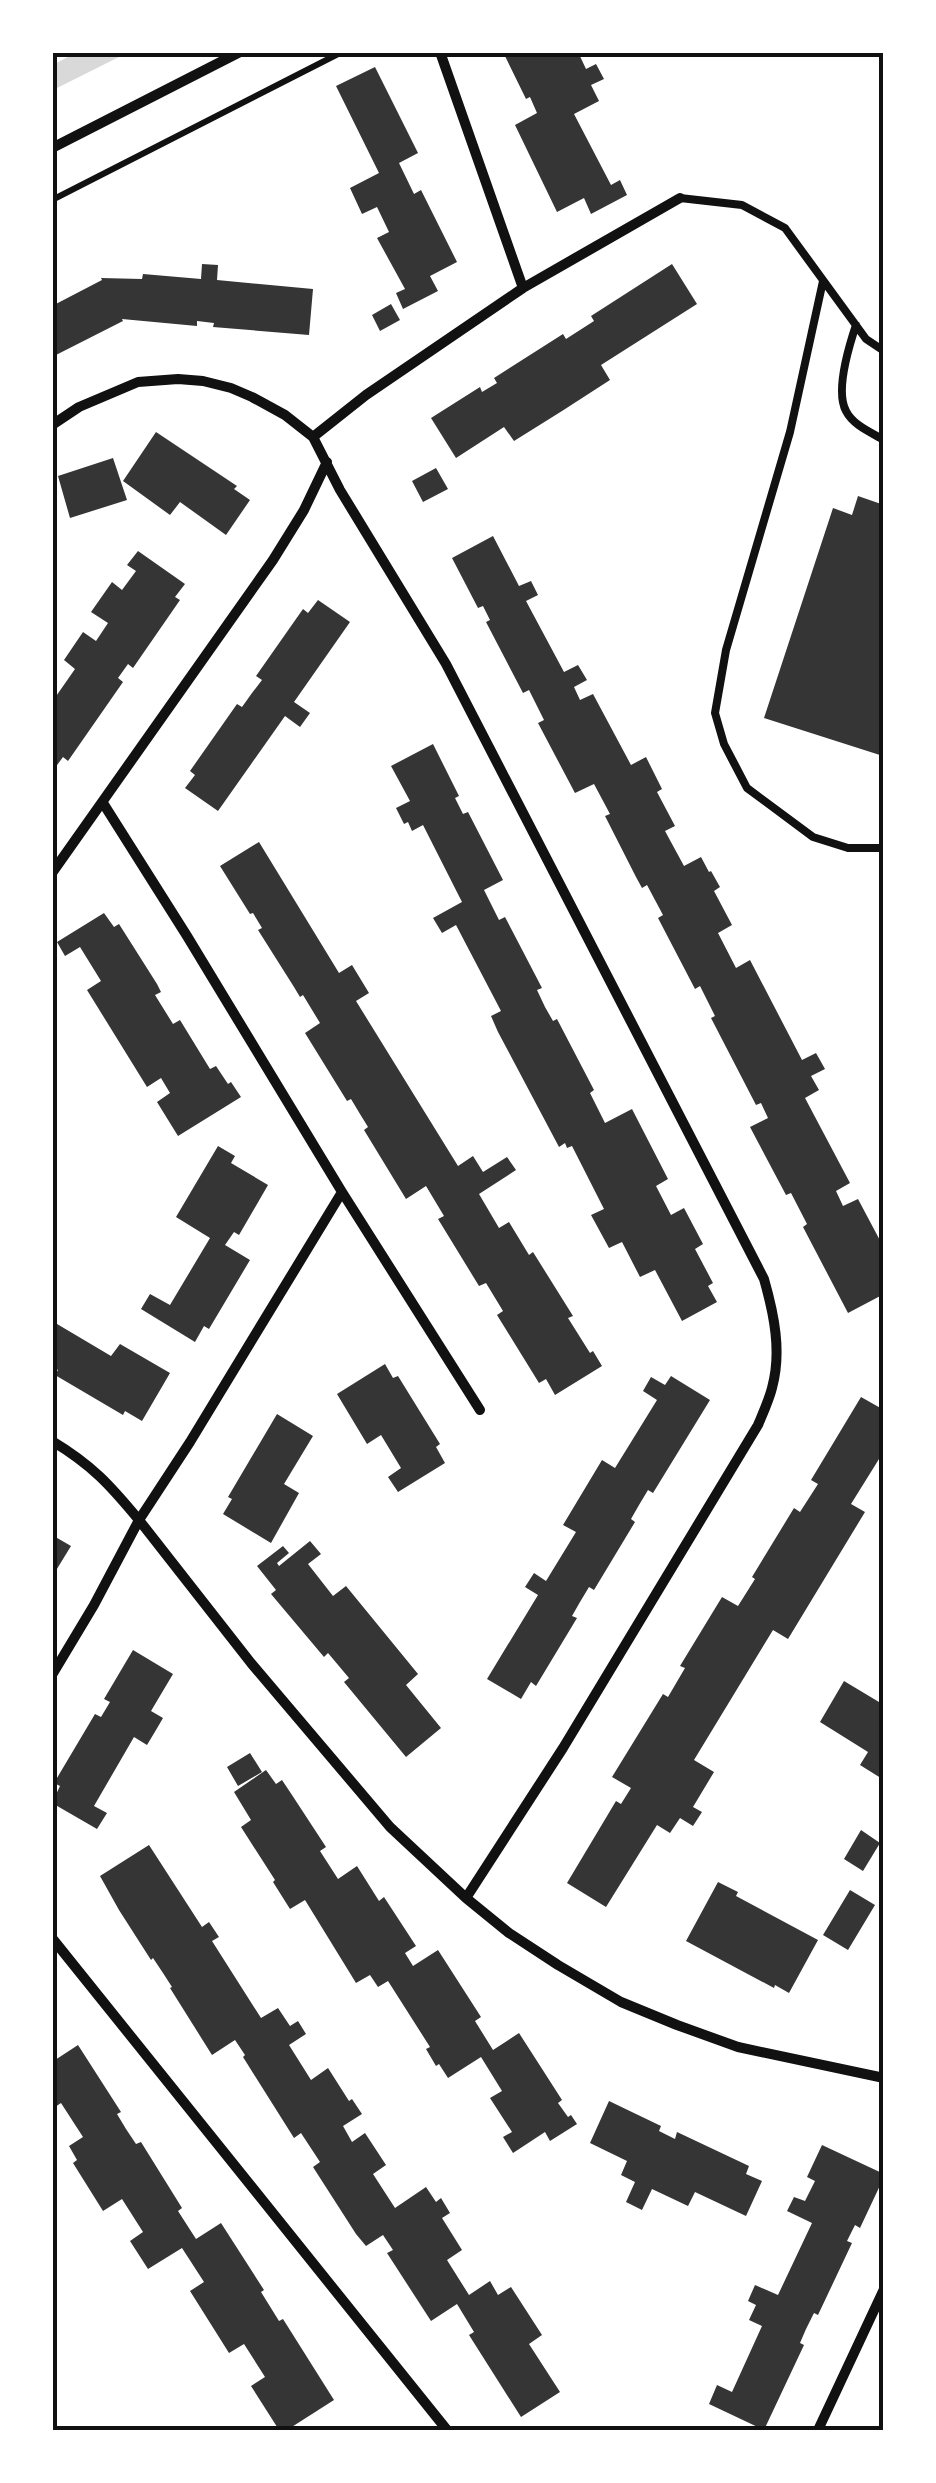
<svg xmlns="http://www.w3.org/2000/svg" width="936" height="2483" viewBox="0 0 936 2483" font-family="'DejaVu Sans',sans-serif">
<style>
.water{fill:#d9d9d9}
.building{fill:#353535}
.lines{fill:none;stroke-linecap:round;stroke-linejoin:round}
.path{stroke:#111;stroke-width:6}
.service{stroke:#111;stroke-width:8}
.minor{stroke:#111;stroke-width:10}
.neatline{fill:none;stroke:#111;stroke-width:4}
</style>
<rect width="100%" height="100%" fill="#fff"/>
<path class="water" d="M77 52H127V53L53 90V65Z"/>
<path class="building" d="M503 52H578L586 69 596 64 604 79 591 85 599 101 574 114 611 185 620 180 627 195 591 214 584 198 557 212 515 125 537 113 530 97 526 99Z
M375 67 418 153 399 163 414 194 421 190 457 262 430 276 438 291 403 309 396 293 405 289 377 238 389 232 377 207 362 214 350 188 379 173 336 86Z
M202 264 218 265 217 280 313 289 309 335 213 327 214 323 197 321V326L122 319 123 321 52 357V306L102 280 101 278 142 279 143 274 201 279Z
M672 264 697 304 601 365 610 380 562 411 514 441 504 427 456 458 431 418 480 387 482 392 497 383 494 378 563 334 566 339 594 321 591 316Z
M391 304 400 320 380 331 372 315Z
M156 432 237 486 234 489 250 500 226 535 180 502 170 515 123 481Z
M113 458 127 500 70 518 58 476Z
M436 468 448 489 423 502 412 481Z
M858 496 884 505 883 756 764 718 833 508 852 515Z
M493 536 519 586 531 581 538 595 526 601 564 672 578 665 587 680 574 687 580 700 593 694 631 765 646 757 662 789 657 792 675 826 665 831 684 866 701 857 709 872 711 871 720 887 714 891 732 925 718 933 736 968 750 960 802 1060 816 1053 825 1069 811 1076 819 1090 805 1098 850 1183 836 1191 843 1206 858 1199 884 1248V1294L848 1313 803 1227 807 1224 791 1193 786 1195 750 1127 768 1118 761 1103 756 1105 711 1018 715 1016 700 986 695 989 658 918 663 915 647 885 642 888 636 877 605 816 610 814 594 784 575 793 538 723 544 720 529 690 523 693 486 622 490 620 483 606 478 608 452 558Z
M138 551 185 584 175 597 180 600 133 668 128 664 118 678 123 682 68 761 63 757 52 772V702L75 669 64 660 83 632 96 641 108 623 91 612 112 582 122 590 136 571 127 565Z
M318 600 350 622 294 702 310 713 300 727 285 716 218 811 185 788 195 775 190 771 237 704 242 707 252 693 262 680 256 676 303 609 308 613Z
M433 744 459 796 455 798 463 814 468 812 503 880 484 890 499 920 505 917 542 988 537 990 545 1007 553 1021 557 1019 594 1090 590 1093 605 1123 632 1109 668 1179 656 1186 671 1215 684 1208 703 1244 695 1249 713 1283 708 1286 717 1302 682 1321 655 1270 640 1277 622 1242 609 1248 591 1215 604 1209 572 1146 567 1148 565 1143 559 1147 498 1032 491 1016 501 1011 456 925 442 933 433 918 462 902 423 825 412 831 408 822 404 824 396 808 410 801 391 766Z
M259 842 339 973 352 965 369 993 356 1001 458 1166 473 1156 483 1172 507 1157 516 1170 479 1194 499 1228 509 1222 529 1255 533 1252 573 1316 568 1318 590 1353 593 1351 602 1366 555 1395 546 1379 539 1383 497 1315 503 1311 486 1283 479 1286 438 1219 444 1216 426 1186 406 1199 364 1130 368 1127 360 1114 351 1099 347 1101 305 1033 320 1023 303 995 300 997 294 987 258 930 262 928 253 913 250 914 220 866Z
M104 913 114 927 119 924 157 984 161 992 155 995 173 1024 180 1020 210 1069 216 1066 228 1084 231 1082 241 1097 178 1136 157 1102 170 1093 161 1078 147 1087 87 990 101 981 80 947 65 956 57 942Z
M218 1146 235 1156 231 1163 268 1185 239 1235 234 1232 225 1245 250 1260 209 1329 204 1326 195 1342 141 1309 150 1294 170 1305 210 1238 176 1217Z
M52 1321 111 1356 120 1344 170 1373 142 1421 125 1411 123 1415 55 1375 58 1370 52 1366Z
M385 1364 393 1378 398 1376 440 1444 436 1447 445 1463 398 1492 388 1477 401 1468 381 1435 367 1444 337 1394Z
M671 1376 710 1400 653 1493 648 1490 639 1505 631 1519 635 1522 594 1590 589 1587 580 1602 572 1616 577 1618 536 1686 531 1682 521 1699 487 1679 538 1595 525 1587 534 1573 546 1581 576 1532 563 1525 602 1460 615 1468 657 1400 643 1391 651 1377 665 1385Z
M861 1397 884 1410V1451L851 1504 865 1512 788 1639 773 1630 694 1760 714 1772 693 1807 702 1812 693 1826 680 1818 670 1833 657 1825 606 1907 567 1883 616 1801 621 1804 631 1788 612 1777 663 1694 668 1697 685 1668 680 1666 722 1597 738 1606 755 1579 752 1577 794 1508 800 1512 818 1484 811 1480Z
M277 1414 313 1436 284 1484 299 1493 271 1543 223 1514 232 1499 228 1497Z
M52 1535 71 1546 52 1577Z
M310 1541 321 1554 308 1564 333 1596 346 1586 418 1674 406 1685 441 1728 406 1757 344 1682 349 1678 328 1653 324 1657 271 1594 276 1590 257 1566 283 1546 289 1553 277 1563 279 1566Z
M133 1650 173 1674 151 1711 163 1718 156 1730 147 1745 134 1737 94 1806 107 1813 97 1829 52 1803 60 1786 54 1783 95 1714 101 1717 110 1702 104 1699Z
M844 1681 884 1705V1780L860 1765 868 1752 820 1722Z
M250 1753 262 1772 238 1786 227 1767Z
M266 1770 276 1784 282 1780 292 1795 326 1847 320 1851 338 1879 357 1866 379 1901 384 1897 416 1946 405 1953 413 1966 438 1950 481 2017 475 2021 493 2050 519 2033 562 2100 558 2103 568 2117 571 2115 577 2124 550 2141 545 2132 513 2153 503 2137 512 2132 490 2098 502 2091 481 2057 448 2078 439 2064 436 2066 426 2049 430 2047 388 1981 378 1987 370 1975 356 1983 305 1900 290 1909 273 1882 275 1880 241 1827 251 1820 234 1792Z
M861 1830 880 1843 863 1871 844 1859Z
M149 1845 202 1927 209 1922 219 1937 212 1941 261 2018 278 2008 290 2026 298 2021 306 2034 289 2045 311 2080 328 2068 349 2101 352 2099 362 2114 343 2126 352 2142 365 2133 386 2165 373 2174 395 2208 426 2187 436 2202 441 2198 450 2213 442 2218 462 2250 447 2260 469 2295 490 2281 498 2295 511 2287 542 2335 529 2344 560 2392 521 2417 469 2335 474 2332 457 2304 431 2321 387 2253 393 2250 383 2235 366 2246 356 2234 313 2167 320 2162 301 2133 294 2138 243 2057 245 2055 235 2040 212 2055 170 1988 172 1987 163 1973 153 1958 151 1960 119 1910 100 1876Z
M718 1882 738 1892 736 1896 818 1940 789 1993 775 1985 774 1988 686 1941Z
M850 1890 875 1905 848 1950 823 1935Z
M78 2045 121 2112 117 2114 126 2129 136 2144 141 2142 182 2208 178 2211 196 2239 221 2223 264 2290 261 2292 279 2321 283 2319 334 2400 287 2430H279L251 2386 265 2377 244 2344 229 2353 190 2291 204 2282 182 2248 148 2269 130 2241 143 2232 122 2199 103 2211 73 2163 77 2160 69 2146 83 2137 61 2103 52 2109V2062Z
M609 2101 661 2126 659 2131 675 2139 677 2132 749 2166 746 2174 762 2181 746 2216 695 2192 688 2206 652 2189 642 2210 626 2202 635 2182 621 2175 627 2161 590 2143Z
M822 2145 884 2174V2177L860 2228 855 2225 847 2241 852 2243 818 2315 814 2313 806 2329 800 2343 804 2345 764 2430 709 2404 717 2385 732 2392 762 2326 749 2320 756 2305 748 2301 755 2285 778 2295 812 2223 787 2211 794 2197 805 2201 815 2181 807 2177Z"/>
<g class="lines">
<path class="path" d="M52 200 342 52"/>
<path class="service" d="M680 198 742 205 785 228 866 339 884 351
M823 281 790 432 726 650 715 713 724 744 747 788 813 837 848 848H884
M856 325C849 346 835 391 846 411 853 425 870 432 884 440"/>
<path class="minor" d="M440 52 523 288
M52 148 240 52
M52 425 79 407 138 382 178 379 203 381 231 388 252 397 285 415 313 437 340 490 446 664 764 1279C774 1314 782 1352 772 1388 769 1400 763 1413 758 1425L563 1748 466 1898
M313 437 366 395 523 288 680 198
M103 803 187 936 342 1192 480 1410
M52 873 273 560 304 510 327 462
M52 1441C92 1465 110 1485 139 1520L190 1442 342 1192
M52 1675 94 1605 139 1520 251 1663 390 1827 466 1898 509 1933 558 1965 621 2002 677 2025 738 2047 884 2078
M52 1938 447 2430
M818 2430 884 2289"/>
</g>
<rect width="936" height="2483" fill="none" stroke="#ffffff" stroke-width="110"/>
<rect x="55" y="55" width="826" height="2373" class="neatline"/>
</svg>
